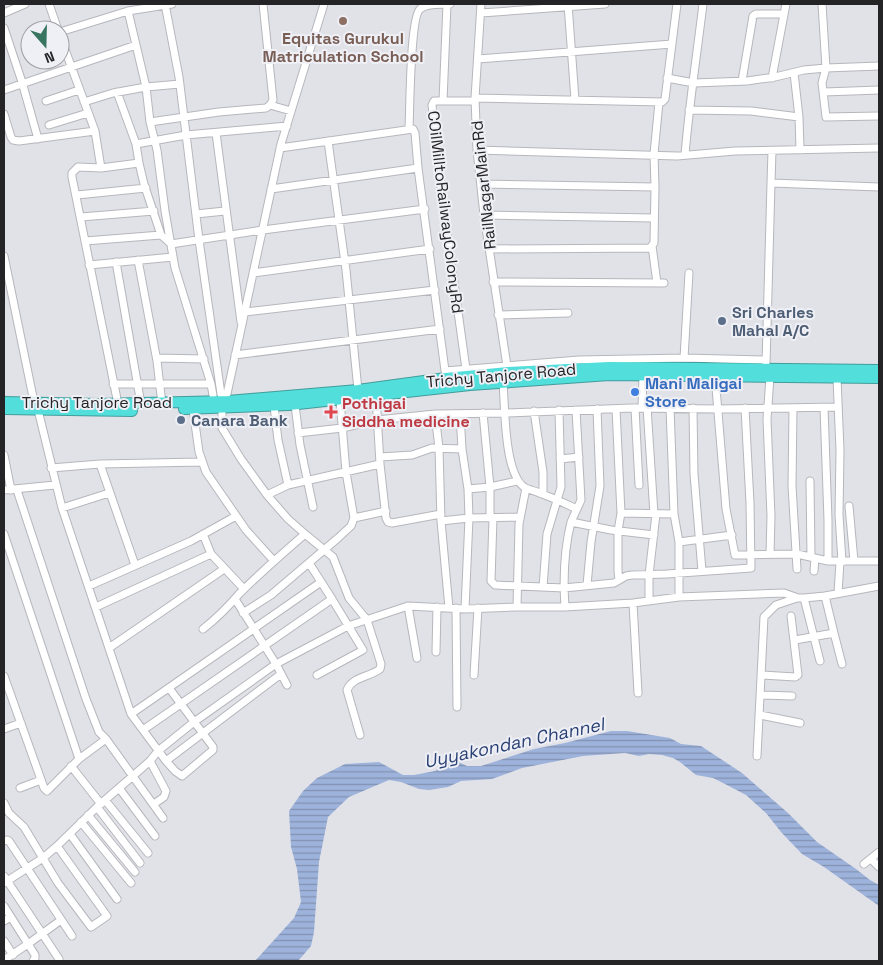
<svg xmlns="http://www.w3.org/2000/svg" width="883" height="965" viewBox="0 0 883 965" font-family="'Space Grotesk',sans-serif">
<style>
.water{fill:url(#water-rules)}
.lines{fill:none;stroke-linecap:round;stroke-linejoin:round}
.minor-casing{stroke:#b6b7bc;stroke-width:9}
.highway-casing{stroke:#429d9b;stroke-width:12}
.minor{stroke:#fff;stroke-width:7}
.highway{stroke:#52deda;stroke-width:10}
.education-dot{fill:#8d6e63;stroke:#efeff6;stroke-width:2}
.service-dot{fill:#5c6f8a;stroke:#efeff6;stroke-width:2}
.shop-dot{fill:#3f7fe0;stroke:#efeff6;stroke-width:2}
.health-dot{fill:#e0444e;stroke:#efeff6;stroke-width:2}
.labels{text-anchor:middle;stroke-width:4;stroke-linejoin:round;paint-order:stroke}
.education-label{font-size:16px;font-weight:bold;fill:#785e54;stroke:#efeff6}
.street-label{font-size:16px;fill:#242427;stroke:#efeff6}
.service-label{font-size:16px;font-weight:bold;fill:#4e5e75;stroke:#efeff6;text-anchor:start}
.shop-label{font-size:16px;font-weight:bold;fill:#366cbe;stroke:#efeff6;text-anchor:start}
.health-label{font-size:16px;font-weight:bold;fill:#be3a42;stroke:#efeff6;text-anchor:start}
.water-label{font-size:18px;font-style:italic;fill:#294174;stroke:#efeff6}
</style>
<defs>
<pattern id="water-rules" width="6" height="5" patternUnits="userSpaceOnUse" patternTransform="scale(1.25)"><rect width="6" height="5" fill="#9eb3db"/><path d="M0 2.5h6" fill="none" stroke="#8191b2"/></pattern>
</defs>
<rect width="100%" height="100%" fill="#e1e2e8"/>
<path class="water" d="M611 731H627L670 738 681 744 701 746 742 773 788 813 817 842 856 869 870 880 879 885V906L824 867 802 854 781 832 766 813 746 795 725 784 713 778 696 775 680 762 673 758 662 755 649 754 639 756 625 753 583 756 522 768 492 779 461 781 448 787 429 790 419 789 401 782 389 780 349 797 328 817 319 862 314 932 311 946 298 961H255L294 918 301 902 297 869 291 847 289 811 303 791 317 778 345 764 379 762 403 775H414L435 771 454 760 467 766H481L534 749 565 743Z"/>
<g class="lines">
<defs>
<path id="minor" d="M49 4 58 30
M165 4 179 77 199 240 222 401
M447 4 443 101H434L432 105 443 204 466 369
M481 4 475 98 477 150 484 215 507 366
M568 4 575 100
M128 11 146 87 180 84
M4 13 25 4
M481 13 605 4
M4 28 22 82 38 139
M60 32 128 11 172 4
M60 36 95 131 101 168 139 163 144 184 161 235 171 244 263 230 425 209
M478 59 672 44
M879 66 826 68 822 83 826 117 879 116
M794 73 799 117
M667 78 694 83 747 81 775 77 804 70 826 68 822 4
M772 78 786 4
M742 81 753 16 756 14H784
M4 90 136 45
M117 92 136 144 139 163
M824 92 879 90
M475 98 662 102 665 99 677 4
M46 101 79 90
M443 101H475
M84 102 113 93 146 87 150 122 157 150 165 211 175 268 211 384 214 401
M270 105 291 111
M689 110 751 111 799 117 800 150
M4 114 11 137 13 140 19 141 95 131
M150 122 219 112 266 108 270 105 273 100 263 4
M49 125 88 113
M409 128C410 110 410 18 420 9 427 3 440 5 450 4
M216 133 241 322
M328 141 346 270 358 390
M136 144 186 135 287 126
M280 148 413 129 415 133 418 168 446 378
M477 150 677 156 735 151 879 148
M772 151 771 183 879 187
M685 155C689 105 697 54 703 4
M101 168 78 167 72 173V177L118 404
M481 184 655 187 654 154 659 102
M271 189 418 168
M77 195 146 188
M196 214 225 211
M484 215 654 218
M81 217 154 211
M85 241 161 235
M652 246 657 283
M489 249 650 248 654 243 655 187
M4 256 34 402
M138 260 157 361 162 404
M116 262 141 404
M89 265 173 257
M253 273 430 249
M493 282 664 283
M245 312 435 290
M498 315 568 313
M235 355 440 329
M157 358 204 359
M684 358 689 273
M766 364 771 183
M445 371 579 360 684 358 766 360
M715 376 726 509 735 555 797 554 828 561H879
M837 378 840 450 839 515 842 562
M503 382C505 406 504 473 524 487 529 490 536 491 542 494 554 498 566 504 577 509
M113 384H211
M376 396 380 464 386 518 388 522 392 523 441 514
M340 400 346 472 354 518 386 511
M225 403 281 144 324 4
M295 405 300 445 313 507
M274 406 278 440 288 485
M647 407 654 514
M635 408 639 485
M642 408 643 375
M693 408 694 474 702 571
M793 408 792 486 797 569
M824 408 828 520V561
M193 409 199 452 206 472 246 530 274 561
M616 409 621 513 618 531V571L619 580
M38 410 62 508 131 714 166 761 175 771 182 776 213 750V747L169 688
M576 410 581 500 571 522 611 530 654 535
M534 411 543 472V494
M483 413 490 487 517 481
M435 414 439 448 441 521 449 608
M460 414 462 449
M298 433 342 428 377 420 435 414 506 413 631 408 718 409 837 407
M4 455 11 490
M380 457 412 455 432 448 462 449 468 489 469 518 465 609
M560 459 579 457
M100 464 135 565
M51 468 100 464 201 462
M810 481 811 557
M468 489 490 487V518
M4 490 55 485
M267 495 288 485 380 464
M849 506 854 561
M62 508 109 493
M621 513 674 514 670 408
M674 514 679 542
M493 518 491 581 495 585 564 588 614 583 626 576 632 575 667 574 751 568 750 503 745 408
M441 521 469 518 520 517
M4 534 79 759
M203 534 211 554 244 589
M305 534 333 557 349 598 367 620 381 664 380 669C370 677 352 677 347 690L360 735
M770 554 771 516 767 419 770 377
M814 571 815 558
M587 585 591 542 600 486 597 409
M89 586 191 541 236 516
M543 587 547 534 561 487 559 410
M838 593 840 562
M679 597V542L732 535
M804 598 820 661
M235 599 276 664 287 685
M649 601V575L656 514
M633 603 638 693
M408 606 417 658
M96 607 211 554
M517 607 519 524 526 488
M565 607C563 578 564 550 571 522
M456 608 457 707
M243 613 271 595 338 538 351 526 354 518
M203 629C217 618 228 607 239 594 260 573 283 553 305 534L288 519 267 495 241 459 222 428V408
M834 633 842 664
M795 640 834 633 825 596
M109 648 224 569
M436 652 437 607
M317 675 363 650 332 599
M474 675 478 608
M762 675 795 677 798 675 791 616
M4 676 44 788 47 791 79 759 106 739 99 732 86 699 17 490
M761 695 792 696
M131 714 321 582
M760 715 800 723
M4 729 21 723
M143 730 332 599 309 563
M106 739 163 818
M757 756 764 617 776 605 797 598
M150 761 166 791 164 797 154 804
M166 761 281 674
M71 766 101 804
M20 788 41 780
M119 788 155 836
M105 800 148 853
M4 803 9 813 24 827 58 883 91 927 107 916 57 846
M97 807 140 863
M88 815 135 872
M81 822 131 883
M70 834 117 899
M4 841 7 840 9 841 72 936
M871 859 879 867
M864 864 879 852
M4 876 59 959
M4 883 43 858 57 846 97 807 150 761 158 751 194 722 276 664 348 626 408 606 465 609 517 607H565L633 603 679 597 784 593 798 598H804L825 596 879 586
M4 906 35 955V958L33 961
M4 921 11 917
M4 941 13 955
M4 960 28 944 61 920"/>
<path id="highway" d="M4 402 98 404 228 401 358 390 446 378 508 372 609 367 879 370
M4 409 132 411
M184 409 289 405 470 385 609 375 879 378"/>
</defs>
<use href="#minor" class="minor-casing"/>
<use href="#highway" class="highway-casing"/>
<use href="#minor" class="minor"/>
<use href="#highway" class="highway"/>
</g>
<circle class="education-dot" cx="343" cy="21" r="5"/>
<g class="service-dot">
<circle cx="722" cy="321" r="5"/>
<circle cx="181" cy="420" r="5"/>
</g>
<circle class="shop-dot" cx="635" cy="392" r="5"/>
<path class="health-dot" d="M328.5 404.5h5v5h5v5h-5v5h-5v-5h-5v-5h5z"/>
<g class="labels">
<g class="education-label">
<text x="343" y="44">Equitas Gurukul<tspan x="343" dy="18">Matriculation School</tspan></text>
</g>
<g class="street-label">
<text transform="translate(483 185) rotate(-96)" y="6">RailNagarMainRd</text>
<text transform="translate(446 212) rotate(83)" y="6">COilMilltoRailwayColonyRd</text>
<text transform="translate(501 375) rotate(-5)" y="6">Trichy Tanjore Road</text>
<text x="97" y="408">Trichy Tanjore Road</text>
</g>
<g class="service-label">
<text x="732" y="318">Sri Charles<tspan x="732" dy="18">Mahal A/C</tspan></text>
<text x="191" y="426">Canara Bank</text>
</g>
<g class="shop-label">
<text x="645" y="389">Mani Maligai<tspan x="645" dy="18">Store</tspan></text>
</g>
<g class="health-label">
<text x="342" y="409">Pothigai<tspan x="342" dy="18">Siddha medicine</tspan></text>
</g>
<g class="water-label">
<text transform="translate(514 743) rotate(-12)" y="6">Uyyakondan Channel</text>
</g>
</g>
<rect width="883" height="965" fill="none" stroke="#242427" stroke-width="10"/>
<g transform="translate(45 45) rotate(160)"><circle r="24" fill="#efeff6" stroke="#9e9ea3"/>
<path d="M0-4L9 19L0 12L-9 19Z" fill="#387560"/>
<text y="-8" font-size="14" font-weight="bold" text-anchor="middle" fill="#242427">N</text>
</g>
</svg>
